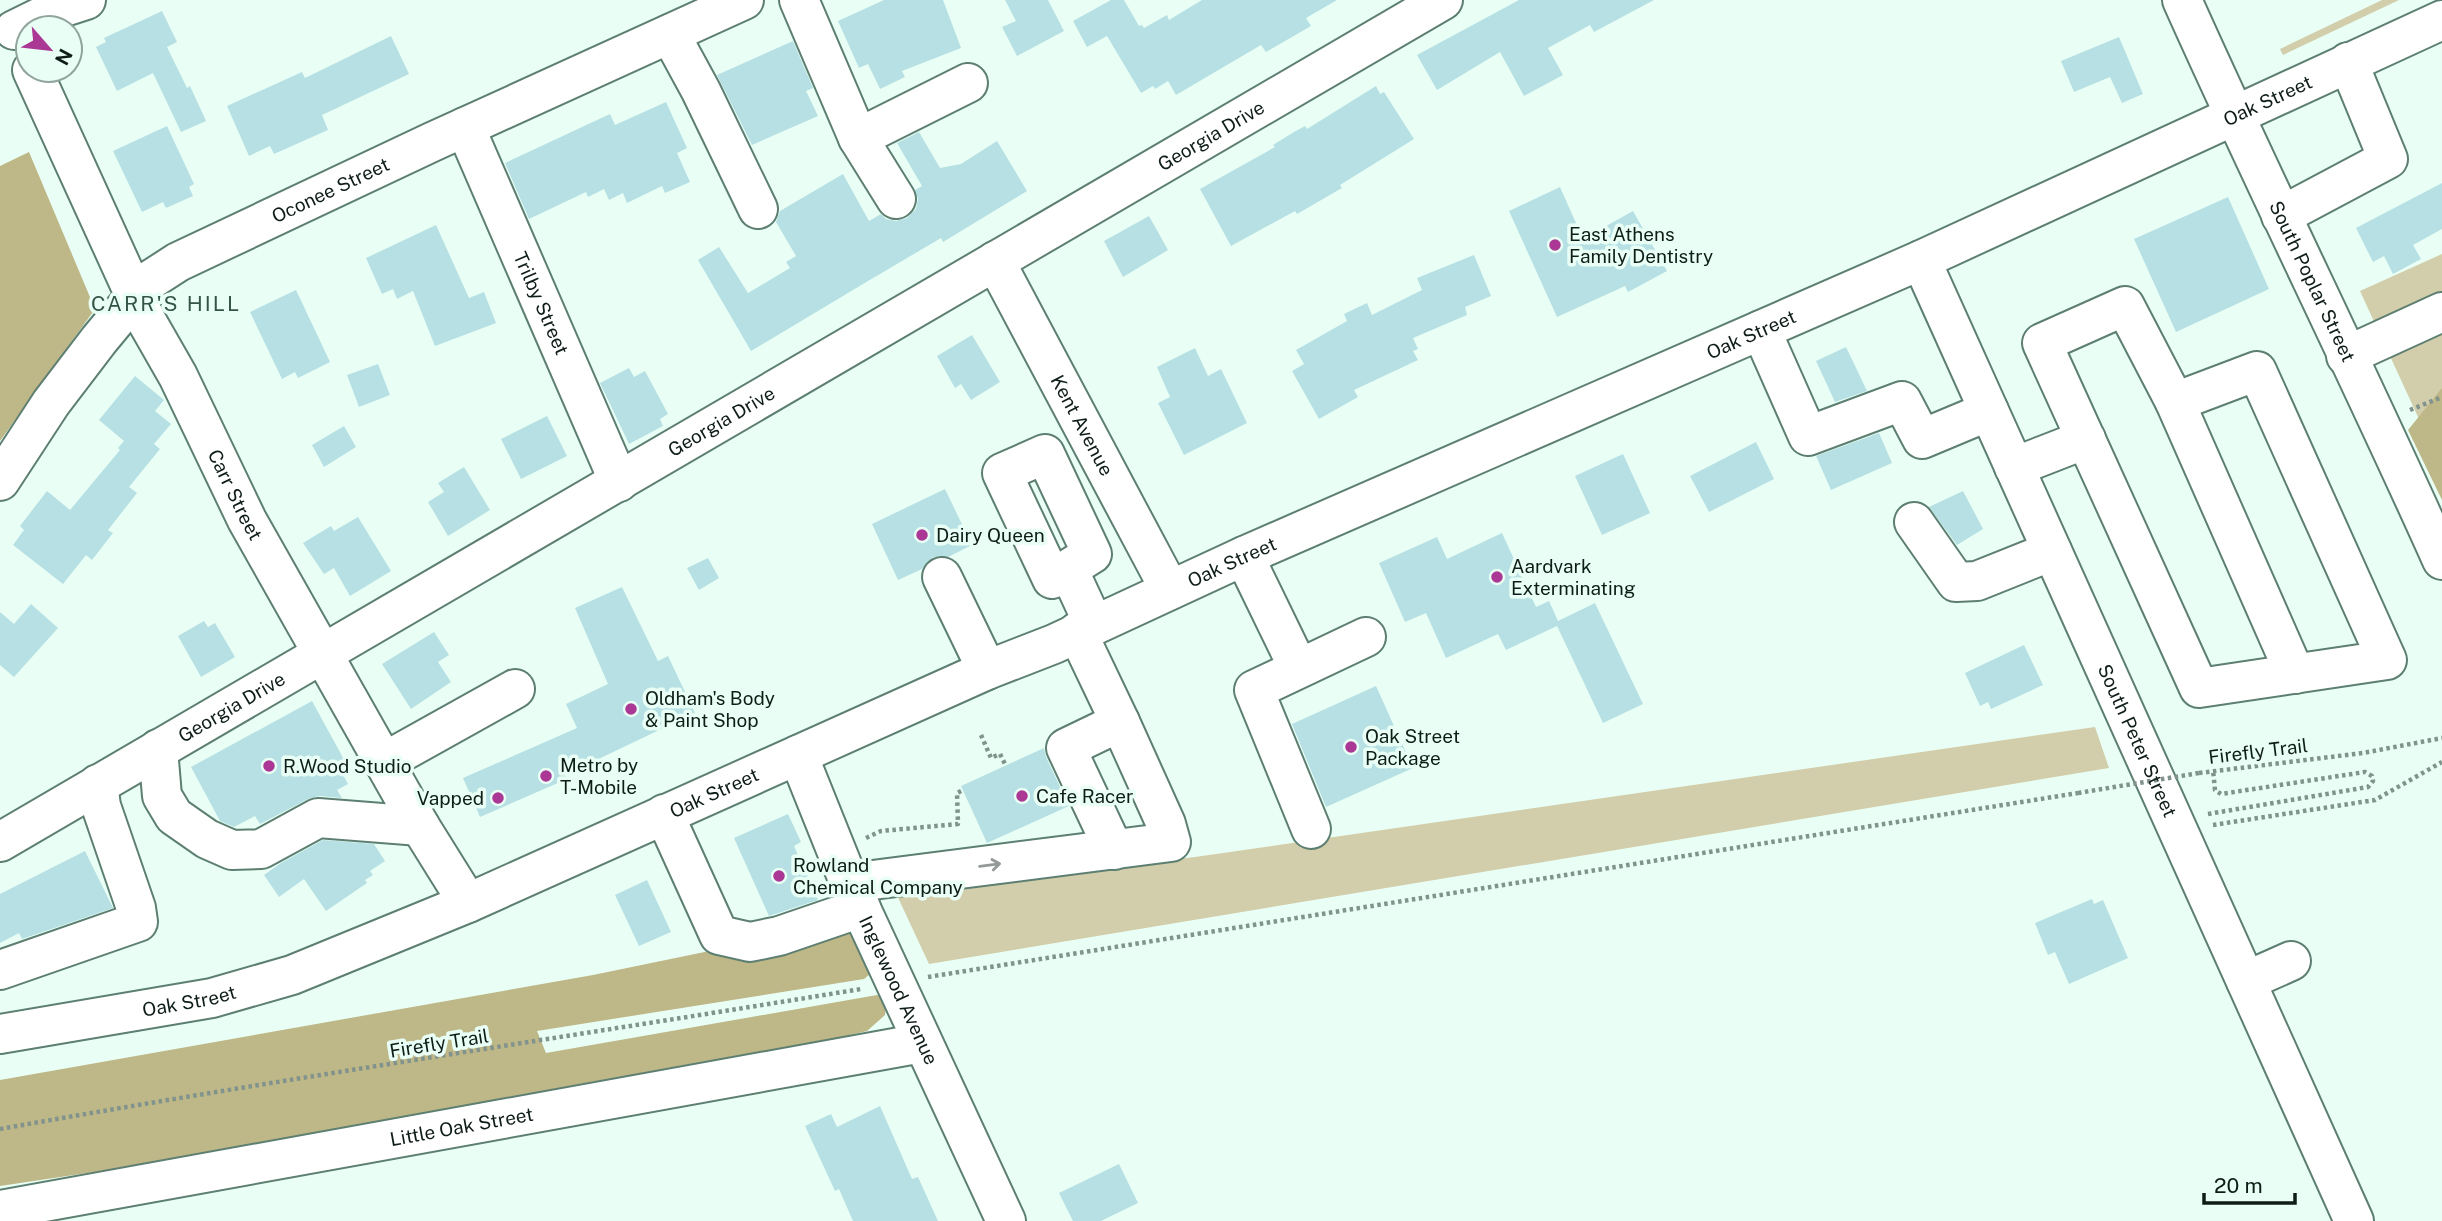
<svg xmlns="http://www.w3.org/2000/svg" width="2442" height="1221" viewBox="0 0 2442 1221" font-family="'Public Sans',sans-serif">
<style>
.green{fill:#d2cdaa}
.forest{fill:#beb787}
.building{fill:#b6e0e3}
.lines{fill:none;stroke-linecap:round;stroke-linejoin:round}
.minor-casing{stroke:#5d7f71;stroke-width:42}
.major-casing{stroke:#5d7f71;stroke-width:42}
.path{stroke:#81938c;stroke-width:4.5;stroke-dasharray:3.5 3.5;stroke-linecap:butt}
.minor{stroke:#fff;stroke-width:38}
.major{stroke:#fff;stroke-width:38}
.path-bridge{stroke:#81938c;stroke-width:4.5;stroke-dasharray:3.5 3.5;stroke-linecap:butt}
.oneway{stroke:#939997}
.poi-dot{fill:#aa3894;stroke:#e9fff5;stroke-width:2.5}
.labels{text-anchor:middle;stroke-width:7;stroke-linejoin:round;paint-order:stroke}
.street-label{font-size:19px;fill:#0f1d18;stroke:#e9fff5}
.poi-label{font-size:19px;fill:#0f1d18;stroke:#e9fff5;text-anchor:start}
.neighbourhood-label{font-size:21px;letter-spacing:2px;fill:#345448;stroke:#e9fff5}
</style>
<rect width="100%" height="100%" fill="#e9fff5"/>
<path class="green" d="M2382 0H2399L2283 55 2280 49Z
M2442 254V469L2360 291Z
M2095 727 2109 768 929 964 894 889 920 888 1195 857Z"/>
<path class="forest" d="M29 152 95 309 0 441V166Z
M2442 388V500L2408 430Z
M850 922 871 967 870 974 864 979 537 1031 546 1053 877 995 887 999 885 1015 867 1031 764 1055 195 1157 0 1186V1080L593 975Z"/>
<path class="building" d="M884 0H943L961 48 902 71 905 77 880 89 868 64 859 68 838 21Z
M1005 0H1048L1064 31 1017 56 1002 27 1016 21Z
M1111 0H1124L1139 26 1142 25 1144 28 1167 15 1169 20 1202 0H1337L1306 18 1311 26 1266 52 1261 45 1176 95 1168 81 1155 89 1153 86 1141 93 1107 36 1087 47 1073 21Z
M1519 0H1654L1594 32 1590 25 1548 48 1563 75 1524 96 1500 52 1437 90 1417 55Z
M162 11 177 42 167 47 187 88 190 86 206 121 181 132 153 73 117 91 96 47 106 42 104 38Z
M391 36 409 74 322 115 328 130 274 154 270 146 249 156 227 106 302 72 305 78Z
M2119 37 2143 94 2122 103 2110 77 2074 92 2061 61Z
M793 41 813 88 806 91 818 116 752 145 717 75Z
M1376 86 1380 94 1384 92 1414 139 1340 185 1342 188 1297 214 1295 211 1231 246 1200 189 1275 147 1273 145 1294 132 1305 126 1307 129Z
M666 102 687 148 677 153 690 182 665 193 662 186 627 203 623 193 609 200 604 189 588 197 586 192 529 219 505 163 610 114 615 125Z
M167 126 194 184 189 187 193 196 166 208 163 202 142 212 113 151Z
M919 132 940 168 961 164 997 141 1027 191 943 242 941 238 863 284 751 351 698 260 719 247 748 293 790 268 786 262 796 256 776 222 780 211 843 174 869 221 881 214 886 219 896 221 907 218 916 209 918 199 915 190 922 186 897 143Z
M2442 183V229L2413 245 2421 259 2393 274 2384 256 2373 262 2356 228Z
M1560 187 1583 239 1633 211 1667 271 1628 292 1625 286 1557 317 1509 211Z
M2228 197 2269 289 2176 332 2134 239Z
M1149 216 1168 250 1123 277 1104 241Z
M436 225 469 298 484 292 496 323 435 346 413 291 397 299 393 289 382 294 366 258Z
M1474 255 1491 296 1465 307 1467 315 1413 338 1418 349 1413 351 1418 360 1354 390 1358 397 1319 419 1292 371 1304 364 1296 350 1347 321 1344 314 1367 303 1372 315 1422 290 1417 278Z
M296 290 330 362 298 378 295 372 282 379 250 312Z
M972 335 1000 382 971 400 961 384 955 388 937 356Z
M1846 347 1867 391 1835 402 1816 361Z
M1195 348 1208 376 1221 369 1247 423 1184 455 1158 403 1170 397 1157 367Z
M378 364 390 395 359 407 347 375Z
M629 368 634 377 645 371 668 414 660 419 663 426 629 444 600 383Z
M135 376 164 400 155 411 171 424 154 444 160 449 129 487 137 493 108 530 113 533 92 560 86 555 63 584 13 545 24 530 20 526 47 491 70 510 120 450 118 448 124 441 99 420Z
M547 416 567 456 521 479 501 439Z
M344 426 356 447 324 467 312 445Z
M1879 433 1892 463 1831 490 1816 456Z
M1756 442 1774 479 1709 512 1690 476Z
M1623 454 1650 513 1602 535 1575 476Z
M464 467 490 510 448 536 428 502 444 492 438 483Z
M945 489 972 545 948 557H933L922 569 898 580 872 524Z
M1963 491 1983 529 1957 545 1929 507Z
M358 517 391 571 350 596 334 568 324 574 303 543 331 526 334 531Z
M1502 533 1536 607 1549 601 1558 621 1595 603 1643 704 1603 723 1557 626 1506 650 1498 634 1446 658 1426 613 1405 622 1379 563 1437 537 1447 559Z
M708 558 719 578 699 590 687 568Z
M622 587 658 661 668 656 695 713 565 775 567 779 480 817 463 778 577 728 566 704 608 684 575 608Z
M31 604 58 628 14 677 0 665V612L14 624Z
M204 621 208 627 215 623 235 657 201 677 178 636Z
M434 632 449 655 438 662 451 682 411 709 382 664Z
M2024 645 2043 685 1991 709 1988 702 1980 706 1965 673Z
M1376 686 1413 768 1326 807 1292 724Z
M312 701 347 765 340 769 348 784 337 790 342 798 320 796 308 799 260 824 255 816 234 827 220 821 191 767Z
M1044 748 1046 757 1069 806 987 843 961 786Z
M788 814 801 842 794 846 818 900 769 916 734 838Z
M323 840 374 844 385 861 370 871 373 875 365 880 367 883 326 911 304 879 279 897 264 875 281 863Z
M85 851 113 908 22 939 19 933 0 943V894Z
M647 880 671 932 639 946 615 895Z
M2092 899 2094 904 2103 900 2128 958 2069 984 2055 952 2048 955 2035 923Z
M880 1106 912 1179 918 1177 938 1221H853L839 1189 835 1191 805 1126 831 1114 837 1127Z
M1119 1164 1138 1203 1101 1221H1073L1059 1193Z"/>
<g class="lines">
<defs>
<g id="minor">
<path d="M799 0 858 138 896 199"/>
<path id="s1" d="M2182 0C2266 188 2358 372 2442 560"/>
<path d="M14 30 55 10 86 0"/>
<path d="M670 34 701 91 758 209"/>
<path id="s2" d="M32 70 146 320 178 376 247 520 420 826 468 903"/>
<path id="s3" d="M465 127 619 482"/>
<path d="M858 138 968 83"/>
<path d="M2281 216 2388 159 2348 62"/>
<path id="s4" d="M1921 260 2354 1221"/>
<path id="s5" d="M995 261 1170 590"/>
<path d="M2125 306 2175 402 2257 371 2387 660 2199 688 2042 343Z"/>
<path d="M1761 330 1808 436 1902 401 1922 439 1989 411"/>
<path d="M2346 356 2442 312"/>
<path d="M2175 402 2295 674"/>
<path d="M1045 454 1092 554 1052 579 1002 473Z"/>
<path d="M2014 467 2086 439"/>
<path id="s6" d="M0 481 51 403 99 340 147 282 178 262 432 142 744 0"/>
<path d="M1914 522 1956 582 1977 581 2052 551"/>
<path d="M1244 556 1298 667"/>
<path d="M1069 571 1094 625"/>
<path d="M942 577 987 670"/>
<path d="M158 749 162 796 174 816 207 839 232 850 261 849 318 818 420 826"/>
<path id="s7" d="M798 755 851 887 1006 1221"/>
<path d="M384 762 515 689"/>
<path d="M664 814 719 935 750 942 779 936 861 908"/>
<path d="M1311 829 1254 690 1366 637"/>
<path id="s8" d="M0 842 1443 0"/>
<path d="M1114 850 1066 748 1120 722"/>
<path d="M849 883 1171 842 1166 824 1120 722 1077 632"/>
<path d="M0 970 138 922 136 908 101 806 98 784"/>
<path d="M2246 981 2291 961"/>
<path id="s9" d="M0 1210 922 1043"/>
</g>
<g id="major">
<path id="s10" d="M0 1034 212 998 292 975 468 903 987 670 1054 644 1244 556 1921 260 2442 20"/>
</g>
</defs>
<use href="#minor" class="minor-casing"/>
<use href="#major" class="major-casing"/>
<path class="path" d="M2410 410 2442 397
M981 735 991 758 1000 754 1006 766
M2199 773 2363 753 2442 738
M2208 814 2368 787 2373 781 2372 776 2365 772 2221 794 2215 790 2213 770
M2213 825 2375 800 2442 762
M866 838 881 831 958 824 957 793 963 790
M928 977 2078 793
M0 1129C286 1078 574 1036 861 989"/>
<use href="#minor" class="minor"/>
<use href="#major" class="major"/>
<path class="path-bridge" d="M2078 793 2199 773"/>
</g>
<defs><path id="oneway-shaft" d="M-6 0H5M1.5-3L5.5 0L1.5 3" fill="none" stroke-width="1.6" stroke-linecap="round" stroke-linejoin="round" transform="scale(1.75)"/></defs>
<use class="oneway" href="#oneway-shaft" transform="translate(990 865) rotate(-7)"/>
<g class="poi-dot">
<circle cx="1555" cy="245" r="7"/>
<circle cx="922" cy="535" r="7"/>
<circle cx="1497" cy="577" r="7"/>
<circle cx="631" cy="709" r="7"/>
<circle cx="1351" cy="747" r="7"/>
<circle cx="269" cy="766" r="7"/>
<circle cx="546" cy="776" r="7"/>
<circle cx="1022" cy="796" r="7"/>
<circle cx="498" cy="798" r="7"/>
<circle cx="779" cy="876" r="7"/>
</g>
<g class="labels">
<g class="street-label">
<text dy="7" stroke="none"><textPath href="#s10" startOffset="2459">Oak Street</textPath></text>
<text dy="7" stroke="none"><textPath href="#s8" startOffset="1402">Georgia Drive</textPath></text>
<text dy="7" stroke="none"><textPath href="#s6" startOffset="453">Oconee Street</textPath></text>
<text dy="7" stroke="none"><textPath href="#s1" startOffset="310">South Poplar Street</textPath></text>
<text dy="7" stroke="none"><textPath href="#s3" startOffset="192">Trilby Street</textPath></text>
<text dy="7" stroke="none"><textPath href="#s10" startOffset="1892">Oak Street</textPath></text>
<text dy="7" stroke="none"><textPath href="#s8" startOffset="835">Georgia Drive</textPath></text>
<text dy="7" stroke="none"><textPath href="#s5" startOffset="186">Kent Avenue</textPath></text>
<text dy="7" stroke="none"><textPath href="#s2" startOffset="471">Carr Street</textPath></text>
<text dy="7" stroke="none"><textPath href="#s10" startOffset="1325">Oak Street</textPath></text>
<text dy="7" stroke="none"><textPath href="#s8" startOffset="268">Georgia Drive</textPath></text>
<text dy="7" stroke="none"><textPath href="#s4" startOffset="527">South Peter Street</textPath></text>
<text transform="translate(2258 751) rotate(-7)" y="7">Firefly Trail</text>
<text dy="7" stroke="none"><textPath href="#s10" startOffset="758">Oak Street</textPath></text>
<text dy="7" stroke="none"><textPath href="#s7" startOffset="256">Inglewood Avenue</textPath></text>
<text dy="7" stroke="none"><textPath href="#s10" startOffset="192">Oak Street</textPath></text>
<text transform="translate(439 1043) rotate(-9)" y="7">Firefly Trail</text>
<text dy="7" stroke="none"><textPath href="#s9" startOffset="469">Little Oak Street</textPath></text>
</g>
<g class="poi-label">
<text x="1569" y="241">East Athens<tspan x="1569" dy="22">Family Dentistry</tspan></text>
<text x="936" y="542">Dairy Queen</text>
<text x="1511" y="573">Aardvark<tspan x="1511" dy="22">Exterminating</tspan></text>
<text x="645" y="705">Oldham's Body<tspan x="645" dy="22">&amp; Paint Shop</tspan></text>
<text x="1365" y="743">Oak Street<tspan x="1365" dy="22">Package</tspan></text>
<text x="560" y="772">Metro by<tspan x="560" dy="22">T-Mobile</tspan></text>
<text x="283" y="773">R.Wood Studio</text>
<text x="1036" y="803">Cafe Racer</text>
<text x="484" y="805" text-anchor="end">Vapped</text>
<text x="793" y="872">Rowland<tspan x="793" dy="22">Chemical Company</tspan></text>
</g>
<g class="neighbourhood-label">
<text x="166" y="311">CARR'S HILL</text>
</g>
</g>
<g transform="translate(49 49) rotate(118)"><circle r="33" fill="#e9fff5" stroke="#92a59d" stroke-width="2"/>
<path d="M0-5L12 26L0 18L-12 26Z" fill="#aa3894"/>
<text y="-10" font-size="19" font-weight="bold" text-anchor="middle" fill="#0f1d18">N</text>
</g>
<path d="M2204 1193v10h91v-10" fill="none" stroke="#0f1d18" stroke-width="3.5"/>
<text x="2214" y="1193" font-size="21" fill="#0f1d18" stroke="#e9fff5" stroke-width="5" paint-order="stroke">20 m</text>
</svg>
